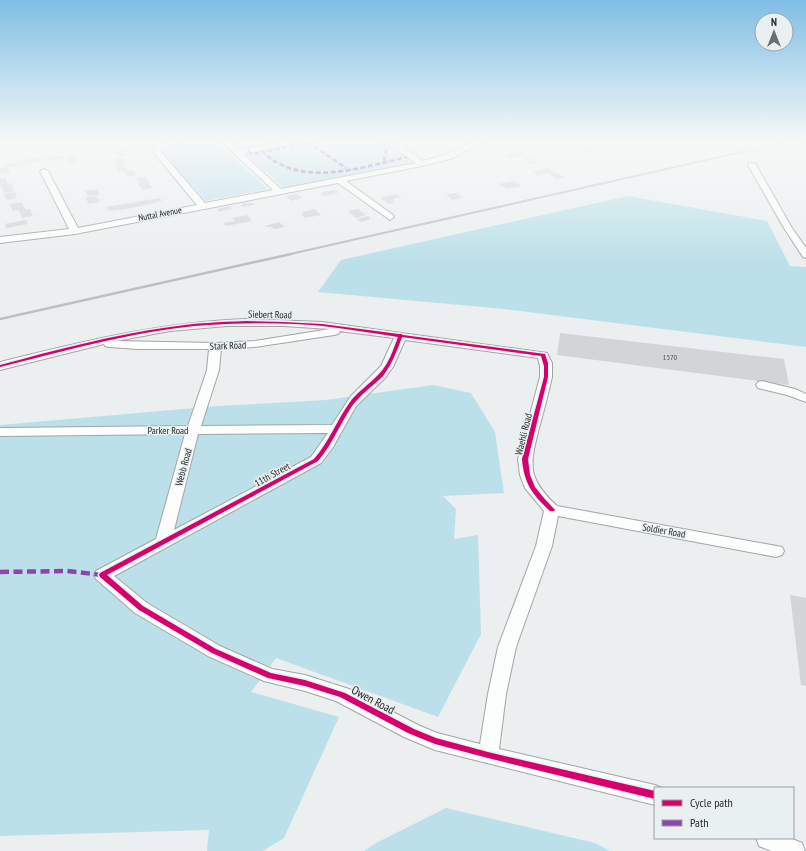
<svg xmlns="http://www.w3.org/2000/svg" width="806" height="851" viewBox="0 0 806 851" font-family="'PT Sans Narrow',sans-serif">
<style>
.green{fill:#bce0e9}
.building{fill:#d2d5d6}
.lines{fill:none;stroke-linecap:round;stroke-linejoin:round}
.street-casing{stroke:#a2a5a6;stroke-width:2}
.street{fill:#fcfdfd;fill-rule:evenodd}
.rail-far1{stroke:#bebfbf;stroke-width:2}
.rail{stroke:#bebfbf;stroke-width:2.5}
.quiet-far1{stroke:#8e44ad;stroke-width:2.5;stroke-dasharray:5 2.5;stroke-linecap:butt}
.quiet{stroke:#8e44ad;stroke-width:4.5;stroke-dasharray:9 4.5;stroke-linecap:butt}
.cycleway-casing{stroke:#e9f0f2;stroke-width:3}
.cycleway{fill:#d6006c;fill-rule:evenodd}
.labels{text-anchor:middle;stroke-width:3;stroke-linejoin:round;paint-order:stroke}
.number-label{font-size:8px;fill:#525455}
.far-street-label{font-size:9px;fill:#27292a;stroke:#e9f0f2}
.street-label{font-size:10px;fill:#27292a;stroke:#e9f0f2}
.near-street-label{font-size:12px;fill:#27292a;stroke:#e9f0f2}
</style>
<rect width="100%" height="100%" fill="#ebeff0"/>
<path class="green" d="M189 142H217L268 189 206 201 161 151V149L168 145Z
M232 142H283L243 150 239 149Z
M298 142H395L402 154 413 163 288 188H284L245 154Z
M628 196 767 221 790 266 806 267V347L504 309 318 292 341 260Z
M433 385 471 393 495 432 504 493 443 496 456 509 454 539 478 535 481 634 438 717 276 658 251 692 339 717 284 838 263 851H207L209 830 0 836V425L218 406 326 400Z
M446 808 595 843 610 851H364L376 843Z"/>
<path class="building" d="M581 145 589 146 590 150H595V152H583L582 150H578V148H581Z
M135 146 137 148 122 150 120 148Z
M124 150 128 155 119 156 115 152Z
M522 151 528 154 511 158 505 155Z
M63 156 64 158 47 161 45 158Z
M74 156 78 162 69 163 65 158Z
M43 157 45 160 27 163 25 160Z
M123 158 126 163H122L128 171 133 170 137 175 129 177 124 171 119 172 114 165H117L114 159Z
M529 158 538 163 531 164 523 159Z
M25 161 26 164 7 167 5 165Z
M7 167 10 173 0 174V168Z
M548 168 556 174H558L565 177 557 179 547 173 538 175 533 172Z
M145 177 150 182H148L153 188 143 190 138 184H140L136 178Z
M6 178 8 184 11 183 14 191 4 193 0 185V179Z
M514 181 522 186 507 189 498 184Z
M97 189 100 195 88 196 85 191Z
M334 190 340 191 337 192 338 193 323 196 321 194H323L321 192Z
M15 192 17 198 6 200 4 194Z
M455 193 463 197 453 200 446 195Z
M297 194 302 198 291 201 286 196Z
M396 194 401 197 393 199 395 201H391L394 203 389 204 380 198Z
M96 196 100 202 89 204 85 198Z
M160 198 162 201 127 209 109 211 106 207Z
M22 202 25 209H30L33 216 22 218 19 210 13 211 10 204Z
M243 203H253L255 205 243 207 241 205 243 204Z
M230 206 232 209 219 212 217 209Z
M315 209 321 215 305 218 301 214 304 213 302 212Z
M358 209 366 215 356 218 348 211Z
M247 215 252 221 226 226 223 223 235 221 232 218Z
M368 216 371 219 361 222 357 219Z
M26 220 28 224 6 228 5 224Z
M279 222 285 227 274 229 271 227H267L265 226Z
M560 333 784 359 789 385 557 355Z
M790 595 806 598V686L801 685Z"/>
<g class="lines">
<defs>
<path id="street" d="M184 142 165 147 161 150V152L205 203 273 190 222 142H230L239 150 281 142H296L292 144 243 154 281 189 416 163 400 152 394 142H402L406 149 423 161 444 155 474 142H484L450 159 422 166 346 181 393 215 394 217 390 220 338 183 75 234 0 243V237L69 229 40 171 44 169 48 171 78 228 197 205 153 152 154 147 163 143Z
M749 163H755L756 165 792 228 806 248V258L803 257 784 228 748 165Z
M246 319 322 322 547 353 552 363V377C548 394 544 411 539 428 530 465 526 477 557 506L782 547 784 551 782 555 776 557 558 516 552 546 516 647 506 694 499 749 655 785 662 788H655V805L435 750 404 737 336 701 305 691 264 681 208 656 135 613 96 579 94 575 96 571 156 539 185 434 0 436V428L188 426 207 370 209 349H138L109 347 105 346 104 344 0 370V362C81 342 161 322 246 319ZM227 326H284L330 329 255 341 215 343 116 341 170 331ZM339 331 394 338 381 366 351 396 332 425 201 426 219 370 221 349 255 347 334 335 338 334 340 332ZM405 340 538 358 540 366V377L518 459 520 475 525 488 544 511 536 546 498 647 488 694 480 744 437 733 418 725 349 689 305 675 272 669 220 646 147 603 114 576 321 463 333 447 356 406 385 378 393 367ZM328 433 311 457 174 530 198 434Z
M762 381 795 389 806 394V402L787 395 758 388 756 385 758 382Z
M756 838H790L802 843 805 851H771L759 846Z"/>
</defs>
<use href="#street" class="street-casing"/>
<use href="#street" class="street"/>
<path class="rail-far1" d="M286 255 786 142"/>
<path class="rail" d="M0 319 291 254"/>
<path class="quiet-far1" d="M308 142 346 168
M309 142 263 152C301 189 363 167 407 157
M383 142 386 150 384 161
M248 151 252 154 263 152"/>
<path class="quiet" d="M0 572 67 571 102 575"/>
<defs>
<path id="cycleway" d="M246 321 284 322 322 324 399 334H401L403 335 545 354 548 363V377L528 459 530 475 535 487 543 497 555 510 554 511H550C533 495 524 484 522 459L544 377V366L541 356 402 337C397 351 392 364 383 376 373 386 361 394 352 406 340 424 332 445 318 461L107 575 143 606 216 649 271 673 305 680 345 693 414 729 436 738 488 752 655 791V799L488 758 435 744 408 733 340 697 305 686 268 678 212 653 139 610 100 577 99 575 100 573 314 459C329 442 337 420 350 402 358 391 370 384 379 374 389 364 393 350 398 337 373 333 348 329 323 326 285 322 246 323 208 325 137 330 69 350 0 367V365C56 350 112 335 170 327 195 323 220 322 246 321Z"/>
</defs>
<use href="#cycleway" class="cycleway-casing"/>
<use href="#cycleway" class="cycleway"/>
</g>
<linearGradient id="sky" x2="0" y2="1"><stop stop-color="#7fbee4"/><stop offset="0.54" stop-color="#f6f8f8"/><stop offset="1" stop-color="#f6f8f8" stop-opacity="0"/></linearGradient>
<rect width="806" height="261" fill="url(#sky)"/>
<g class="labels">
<g class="number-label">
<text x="670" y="360">1570</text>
</g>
<g class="far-street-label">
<text transform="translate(160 214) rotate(-11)" y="3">Nuttal Avenue</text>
</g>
<g class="street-label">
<text transform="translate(270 314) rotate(1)" y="4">Siebert Road</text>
<text transform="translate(228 345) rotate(-2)" y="4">Stark Road</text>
<text x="168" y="434">Parker Road</text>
<text transform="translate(523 434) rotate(-76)" y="4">Waehli Road</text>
<text transform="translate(183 467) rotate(-75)" y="4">Webb Road</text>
<text transform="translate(272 474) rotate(-29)" y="4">11th Street</text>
<text transform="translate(664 530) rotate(10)" y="4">Soldier Road</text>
</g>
<g class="near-street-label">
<text transform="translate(373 700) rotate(28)" y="4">Owen Road</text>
</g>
</g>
<rect x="654" y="787" width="140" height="52" fill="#e9f0f2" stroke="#9ba0a2"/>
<rect x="662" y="800" width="20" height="6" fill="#d6006c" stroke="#9ba0a2"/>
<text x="690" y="807" font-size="12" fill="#27292a">Cycle path</text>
<rect x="662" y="820" width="20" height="6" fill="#8e44ad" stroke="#9ba0a2"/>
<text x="690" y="827" font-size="12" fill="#27292a">Path</text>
<g transform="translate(774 32)"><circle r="19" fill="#e9f0f2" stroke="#9ba0a2"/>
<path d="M0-3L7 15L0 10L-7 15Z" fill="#6c6e6f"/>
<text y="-6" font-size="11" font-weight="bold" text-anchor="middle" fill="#27292a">N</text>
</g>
</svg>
